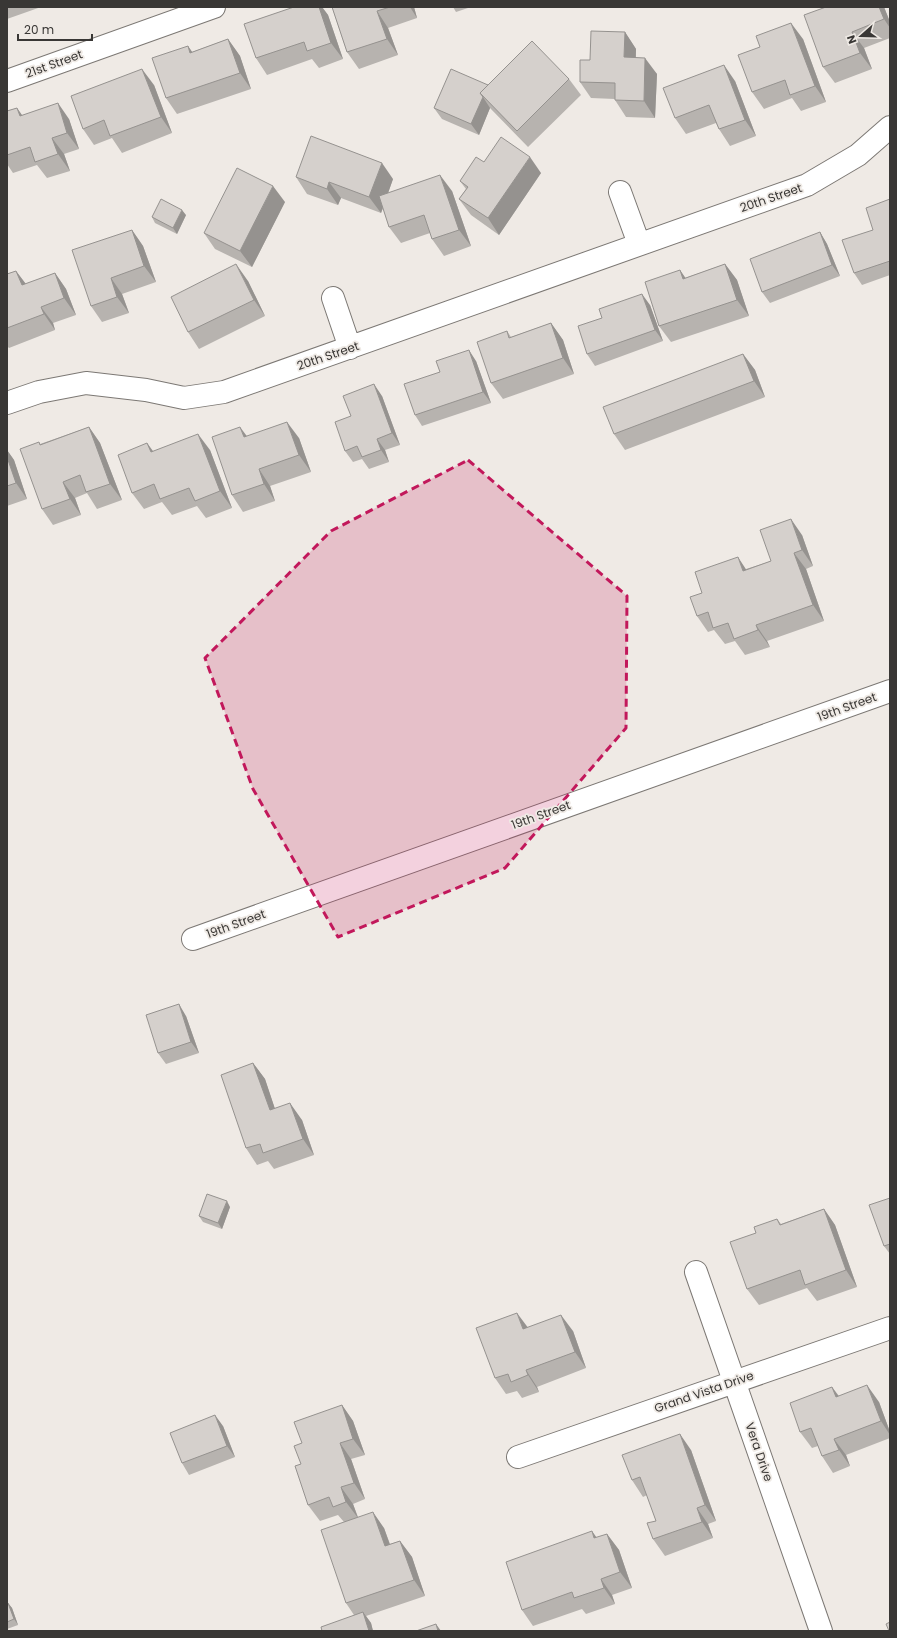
<svg xmlns="http://www.w3.org/2000/svg" width="897" height="1638" viewBox="0 0 897 1638" font-family="Poppins,sans-serif">
<style>
.lines{fill:none;stroke-linecap:round;stroke-linejoin:round}
.street-casing{stroke:#7c7874;stroke-width:24}
.street{stroke:#fff;stroke-width:22}
.wall{fill:#b7b3af}
.shaded-wall{fill:#95928f}
.building{fill:#d5d0cc;stroke:#95928f}
.marked{fill:#c2185b;fill-opacity:0.2;stroke:#c2185b;stroke-width:3;stroke-dasharray:8 5;stroke-linejoin:round}
.labels{text-anchor:middle;stroke-width:3.5;stroke-linejoin:round;paint-order:stroke}
.street-label{font-size:12px;fill:#393735;stroke:#efeae5}
</style>
<rect width="100%" height="100%" fill="#efeae5"/>
<g class="lines">
<defs>
<path id="street" d="M7 81 214 7
M620 192 639 244
M333 298 350 348
M7 403 39 392 86 383 146 390 184 398 224 392 807 185 858 155 890 127
M193 939 890 691
M696 1272 821 1631
M518 1457 890 1328"/>
</defs>
<use href="#street" class="street-casing"/>
<use href="#street" class="street"/>
</g>
<path class="wall" d="M7 7H41L7 19Z
M294 7H322L328 15 343 59 319 68 312 59 267 75 256 58Z
M332 7H414L417 18 388 28 398 55 359 69 347 52Z
M453 7H471L456 12Z
M826 7H884L890 22V38L864 48 872 69 835 83 823 67Z
M625 32 636 49V58L657 74 655 118 626 117 615 100V99L591 98 580 82 590 60Z
M228 39 240 56 251 89 177 114 166 98 188 46 192 52Z
M803 39 826 102 801 111 792 98 764 109 752 92Z
M569 79 581 95 528 147 490 108 479 135 442 119 434 108 488 85Z
M735 81 756 136 730 146 719 129 716 123 686 134 675 118Z
M154 85 172 133 122 153 112 138 94 145 83 129Z
M17 108 22 115 69 119 79 149 64 154 70 171 47 178 37 165 13 173 7 164V111Z
M484 162 541 173 499 235 471 215 459 199 466 189 460 181Z
M296 177 393 179 388 193 452 191 471 246 444 256 432 239 430 233 401 243 389 227 383 208 381 213 341 198 338 205 307 194Z
M890 199V275L862 285 854 273 873 230Z
M285 202 252 267 215 249 204 233Z
M186 215 177 234 155 223 152 217Z
M132 230 143 246 156 282 122 294 129 313 102 322 91 306Z
M820 232 827 244 840 276 770 303 762 292Z
M725 264 737 280 749 316 671 342 659 326 680 270 685 278Z
M16 271 26 284 55 273 66 289 76 315 53 323 55 330 9 348 7 346V274Z
M248 281 265 316 199 349 188 332Z
M650 305 663 341 595 366 587 354Z
M551 323 563 340 574 374 503 399 491 383 507 331 511 337Z
M743 354 755 370 765 397 625 450 614 434Z
M476 361 491 403 422 426 415 415Z
M382 396 400 445 385 450 389 462 369 469 362 459 353 462 345 451 351 416Z
M89 427 100 443 122 500 97 509 87 493 75 498 81 515 53 525 42 509 40 444Z
M247 436 299 438 311 472 270 486 275 501 243 512 232 495Z
M147 443 153 451 210 450 232 508 206 518 197 506 172 515 162 502 144 509 132 493Z
M7 450 14 460 27 499 7 506Z
M802 535 813 566 806 569 824 621 767 641 770 647 745 655 735 641 725 644 714 630 708 632 697 616 702 593 746 569 771 561Z
M186 1016 199 1053 166 1064 158 1053Z
M253 1063 265 1079 275 1109 302 1120 314 1155 274 1169 268 1161 257 1165 246 1148Z
M890 1198V1254L884 1246Z
M230 1207 222 1229 203 1222 199 1216Z
M824 1209 835 1225 857 1287 817 1301 807 1288 759 1305 747 1289 756 1233 777 1219 781 1224Z
M527 1328 573 1331 586 1368 537 1387 539 1392 522 1398 517 1391 506 1394 495 1378Z
M832 1387 839 1396 879 1402 890 1432V1438L846 1455 850 1466 833 1473 822 1456 818 1446 812 1448 800 1432Z
M342 1405 353 1421 365 1455 351 1459 365 1499 353 1504 358 1517 384 1528 390 1544 400 1541 412 1557 425 1596 366 1616 371 1623 373 1631H322L354 1615 346 1603 344 1522 338 1515 320 1521 308 1505 301 1464 302 1443Z
M223 1426 235 1457 189 1475 182 1463Z
M691 1450 716 1521 708 1524 713 1538 665 1556 653 1539 656 1521 647 1495 643 1497 632 1480Z
M607 1534 619 1550 632 1588 612 1595 615 1604 586 1614 582 1609 533 1626 522 1610 597 1538Z
M7 1603H8L12 1608 18 1625 7 1629Z"/>
<path class="shaded-wall" d="M319 7H322L328 15 343 59 331 43Z
M410 7H414L417 18Z
M879 7H884L890 22V28L884 19Z
M377 11 388 28 398 55 387 39Z
M791 23 803 39 826 102 815 86Z
M625 32 636 49 635 74 624 57Z
M852 32 864 48 872 69 860 53Z
M228 39 240 56 251 89 240 73Z
M188 46 199 62 190 53Z
M645 58 657 74 655 118 644 101Z
M724 65 735 81 756 136 745 120Z
M142 69 154 85 172 133 161 117Z
M483 97 490 108 479 135 471 124Z
M58 103 69 119 79 149 67 133Z
M17 108 28 124 20 116Z
M52 138 64 154 70 171 58 154Z
M530 157 541 173 499 235 488 218Z
M382 163 393 179 381 213 369 197Z
M440 175 452 191 471 246 459 230Z
M329 182 341 198 338 205 327 189Z
M273 186 285 202 252 267 240 251Z
M182 210 186 215 177 234 173 228Z
M132 230 143 246 156 282 144 266Z
M820 232 827 244 840 276 832 265Z
M236 264 248 281 265 316 254 300Z
M725 264 737 280 749 316 737 300Z
M680 270 691 286 683 279Z
M16 271 28 287 22 285Z
M55 273 66 289 76 315 64 298Z
M111 278 122 294 129 313 117 297Z
M642 294 650 305 663 341 655 330Z
M41 307 53 323 55 330 44 314Z
M551 323 563 340 574 374 563 358Z
M469 350 476 361 491 403 483 392Z
M743 354 755 370 765 397 754 381Z
M374 384 382 396 400 445 392 433Z
M287 422 299 438 311 472 299 455Z
M89 427 100 443 122 500 110 484Z
M240 427 252 443 244 437Z
M198 434 210 450 232 508 220 491Z
M377 439 385 450 389 462 381 450Z
M147 443 159 460 151 452Z
M7 450 14 460 27 499 16 483 7 457Z
M259 469 270 486 275 501 264 484Z
M63 482 75 498 81 515 70 499Z
M791 519 802 535 813 566 802 550Z
M794 553 806 569 824 621 813 605Z
M738 557 749 574 743 571Z
M756 625 767 641 770 647 758 630Z
M179 1004 186 1016 199 1053 191 1042Z
M253 1063 265 1079 281 1127 270 1110Z
M290 1103 302 1120 314 1155 303 1139Z
M227 1201 230 1207 222 1229 218 1223Z
M824 1209 835 1225 857 1287 846 1270Z
M517 1313 529 1329H523Z
M561 1315 573 1331 586 1368 575 1352Z
M526 1370 537 1387 539 1392 528 1375Z
M867 1385 879 1402 890 1432V1435L881 1421Z
M832 1387 844 1404 836 1397Z
M342 1405 353 1421 365 1455 353 1439Z
M215 1415 223 1426 235 1457 227 1446Z
M680 1434 691 1450 716 1521 705 1505Z
M834 1439 846 1455 850 1466 839 1450Z
M340 1443 351 1459 365 1499 354 1483Z
M341 1487 353 1504 358 1518 346 1502Z
M697 1508 708 1524 713 1538 702 1522Z
M373 1512 384 1528 396 1562 385 1546Z
M592 1531 604 1548 594 1538Z
M607 1534 619 1550 632 1588 620 1572Z
M400 1541 412 1557 425 1596 414 1580Z
M601 1579 612 1595 615 1604 604 1588Z
M8 1603 12 1608 18 1625 14 1619Z
M363 1612 371 1623 373 1631H369Z
M436 1624 441 1631H438Z"/>
<path class="building" d="M294 7H319L331 43 307 51 304 42 256 58 244 24Z
M332 7H390L377 11 387 39 347 52Z
M826 7H879L884 19 852 32 860 53 823 67 804 15Z
M791 23 815 86 790 95 785 80 752 92 738 55 760 47 756 36Z
M591 31 625 32 624 57 645 58 644 101 615 100V83L580 82V60H590Z
M228 39 240 73 166 98 152 58 188 46 190 53Z
M532 41 569 79 517 131 480 93Z
M724 65 745 120 719 129 709 105 675 118 663 88Z
M142 69 161 117 110 136 104 120 83 129 71 96Z
M451 69 488 85 480 93 483 97 471 124 434 108Z
M58 103 67 133 52 138 58 154 35 162 30 147 7 155V111L17 108 20 116Z
M311 136 382 163 369 197 329 182 327 189 296 177Z
M501 137 530 157 488 218 459 199 468 187 460 181 476 157 484 162Z
M237 168 273 186 240 251 204 233Z
M440 175 459 230 432 239 424 215 389 227 379 196Z
M161 199 182 210 173 228 152 217Z
M890 199V261L854 273 842 240 873 230 866 208Z
M132 230 144 266 111 278 117 297 91 306 72 250Z
M820 232 832 265 762 292 750 259Z
M236 264 254 300 188 332 171 297Z
M725 264 737 300 659 326 645 282 680 270 683 279Z
M16 271 22 285 55 273 64 298 41 307 44 314 7 328V274Z
M642 294 655 330 587 354 578 326 602 318 599 309Z
M551 323 563 358 491 383 477 342 507 331 509 338Z
M469 350 483 392 415 415 404 384 440 372 436 361Z
M743 354 754 381 614 434 603 407Z
M374 384 392 433 377 439 381 450 362 457 357 446 345 451 335 422 351 416 343 396Z
M287 422 299 455 259 469 264 484 232 495 212 437 240 427 244 437Z
M89 427 110 484 86 492 80 475 63 482 70 499 42 509 20 449 39 442 40 445Z
M198 434 220 491 195 501 189 488 160 499 154 484 132 493 118 455 147 443 151 452Z
M7 457 16 483 7 486Z
M791 519 802 550 794 553 813 605 756 625 758 630 734 639 728 623 713 628 708 612 697 616 690 597 702 593 695 572 738 557 743 571 771 561 760 530Z
M179 1004 191 1042 158 1053 146 1015Z
M253 1063 270 1110 290 1103 303 1139 263 1153 260 1144 246 1148 221 1075Z
M207 1194 227 1201 218 1223 199 1216Z
M890 1198V1244L884 1246 869 1205Z
M824 1209 846 1270 805 1285 800 1270 747 1289 730 1242 756 1233 754 1227 777 1219 780 1225Z
M517 1313 523 1329 561 1315 575 1352 526 1370 528 1375 511 1382 508 1374 495 1378 476 1328Z
M867 1385 881 1421 834 1439 839 1450 822 1456 811 1428 800 1432 790 1403 832 1387 836 1397Z
M342 1405 353 1439 340 1443 354 1483 341 1487 346 1502 333 1507 329 1497 308 1505 295 1466 301 1464 294 1446 302 1443 294 1422Z
M215 1415 227 1446 182 1463 170 1433Z
M680 1434 705 1505 697 1508 702 1522 653 1539 647 1523 656 1521 640 1477 632 1480 622 1455Z
M373 1512 385 1546 400 1541 414 1580 346 1603 321 1530Z
M592 1531 594 1538 607 1534 620 1572 601 1579 604 1588 574 1598 572 1592 522 1610 506 1562Z
M7 1603H8L14 1619 7 1622Z
M363 1612 369 1631H322L321 1627Z
M890 1622V1631H889L886 1624Z
M436 1624 438 1631H416Z"/>
<path class="marked" d="M468 460 627 596 626 728 505 868 338 937 253 789 205 658 331 531Z"/>
<g class="labels">
<g class="street-label">
<text transform="translate(54 64) rotate(-20)" y="4">21st Street</text>
<text transform="translate(771 198) rotate(-19)" y="4">20th Street</text>
<text transform="translate(328 356) rotate(-19)" y="4">20th Street</text>
<text transform="translate(847 707) rotate(-20)" y="4">19th Street</text>
<text transform="translate(541 815) rotate(-20)" y="4">19th Street</text>
<text transform="translate(236 924) rotate(-20)" y="4">19th Street</text>
<text transform="translate(704 1392) rotate(-19)" y="4">Grand Vista Drive</text>
<text transform="translate(759 1452) rotate(71)" y="4">Vera Drive</text>
</g>
</g>
<rect width="897" height="1638" fill="none" stroke="#393735" stroke-width="16"/>
<g transform="translate(861 36) rotate(250)" stroke="#efeae5" stroke-width="3" paint-order="stroke">
<path d="M0-3L7 15L0 10L-7 15Z" fill="#393735"/>
<text y="-6" font-size="11" font-weight="bold" text-anchor="middle" fill="#393735">N</text>
</g>
<path d="M18 34v6h74v-6" fill="none" stroke="#393735" stroke-width="2"/>
<text x="24" y="34" font-size="12" fill="#393735" stroke="#efeae5" stroke-width="3" paint-order="stroke">20 m</text>
</svg>
